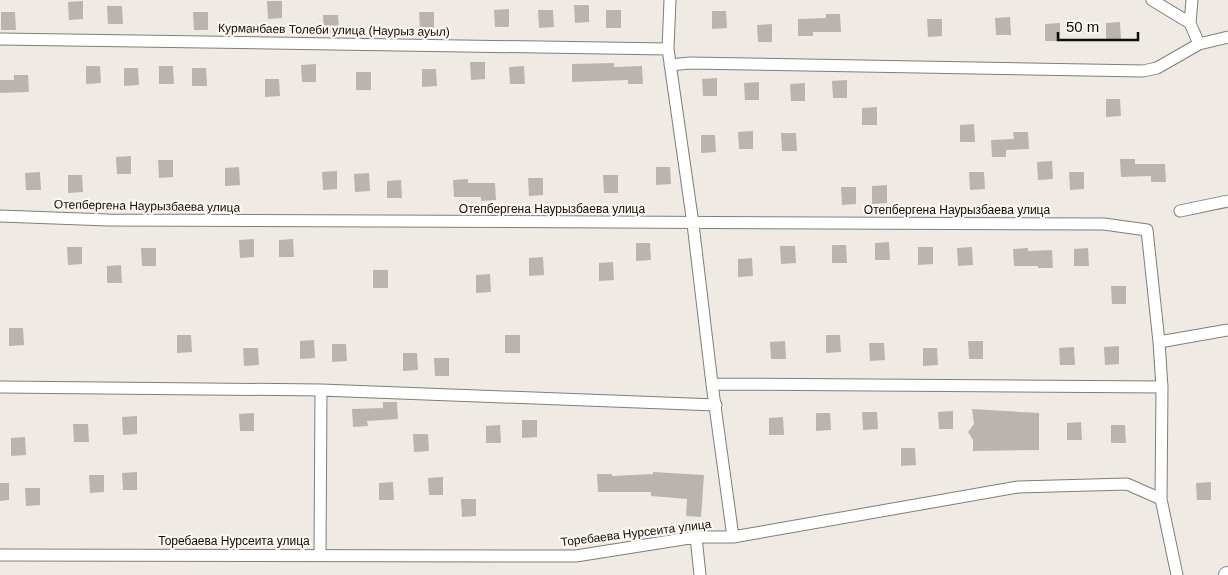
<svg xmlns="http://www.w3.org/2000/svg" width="1228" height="575" viewBox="0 0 1228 575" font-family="Arial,sans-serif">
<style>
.building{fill:#b9b5ae}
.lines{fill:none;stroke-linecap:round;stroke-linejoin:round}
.minor-casing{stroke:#817d77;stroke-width:13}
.highway-casing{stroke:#817d77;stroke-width:18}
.minor{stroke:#fff;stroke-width:11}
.highway{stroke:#fff;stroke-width:16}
.labels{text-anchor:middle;stroke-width:4.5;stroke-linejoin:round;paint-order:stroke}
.street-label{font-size:12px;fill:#0f0d0b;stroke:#fcf8f1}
</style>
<rect width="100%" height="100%" fill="#efebe4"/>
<path class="building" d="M83 1V19L69 20 68 2Z
M267 1H282V18L268 19Z
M574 5H589V22L575 23Z
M107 6H122L123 24H108Z
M509 9V27H495L494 10Z
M538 10H553L554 27 539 28Z
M606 10H621V28H606Z
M712 11H726L727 28 712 29Z
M1 12H15L16 30H1Z
M193 12H208V30H194Z
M419 12H434V29L420 30Z
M826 14H840L841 32H813V36H798V19L826 18Z
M323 15H338L339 32 324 33Z
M1010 17 1011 35H996L995 18Z
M927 19H942V36L928 37Z
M1120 22 1121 40H1106V23Z
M1060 23V41H1045V24Z
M772 24V42H758L757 25Z
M470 62H485V79L471 80Z
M614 63V67L642 66 643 84H628V80L572 82V64Z
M316 64V82H302L301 65Z
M86 66H100L101 83 86 84Z
M159 66H173L174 84H159Z
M524 66 525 84H510L509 67Z
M124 68H138L139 85 124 86Z
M192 68H206L207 86H192Z
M422 69H436L437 86 422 87Z
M356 72H371V90H356Z
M14 75H28L29 92 0 93V80H14Z
M717 78V96H703L702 79Z
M265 79H279L280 96 265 97Z
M847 80V98H833L832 81Z
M759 82V100H745L744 83Z
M805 83V101H791L790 84Z
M1106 99H1120L1121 116 1106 117Z
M877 107V125H862V108Z
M974 124 975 142H960V125Z
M753 131V149H739L738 132Z
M1013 132H1028L1029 149 1006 150V157H992L991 140 1014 139Z
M781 133H796L797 151H782Z
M701 135H715L716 152 701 153Z
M131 156V174H117L116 157Z
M1120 159H1135V164H1165L1166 182H1151V176L1121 177Z
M158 160H173V177L159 178Z
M1052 161 1053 179 1038 180 1037 162Z
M239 167 240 185 225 186V168Z
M656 167H670L671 184 656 185Z
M337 171V189L323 190 322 172Z
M40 172 41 190H26L25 173Z
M969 172H984L985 189 970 190Z
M1069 172H1084V189L1070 190Z
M369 173 370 191 355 192 354 174Z
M68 175H82L83 192 68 193Z
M603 175H618V193H604Z
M528 178H543V195L529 196Z
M468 179V183H495L496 200 481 201V197H454L453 180Z
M401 180 402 198H387V181Z
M887 185V203L872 204V186Z
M841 187H856V204L842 205Z
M254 239V257L240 258 239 240Z
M293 239 294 257H279V240Z
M889 242 890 260H875V243Z
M636 243H650L651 260 636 261Z
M832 245H846L847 263H832Z
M780 246H795L796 263 781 264Z
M67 247H82V264L68 265Z
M918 247H933V264L918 265Z
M972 247 973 265 958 266 957 248Z
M141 248H156V266H142Z
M1028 248V251L1052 250 1053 268H1038V266H1014L1013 249Z
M1088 248 1089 266H1074V249Z
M543 257 544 275 529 276V258Z
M752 258 753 276 738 277V259Z
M613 262 614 280 599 281V263Z
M121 265 122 283H107V266Z
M373 270H388V288H373Z
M490 274 491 292 476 293V275Z
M1111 286H1126V304H1112Z
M9 328H23L24 345 9 346Z
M177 335H191L192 352 177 353Z
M505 335H520V353H505Z
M826 335H840L841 352 826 353Z
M314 340 315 358 300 359V341Z
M785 341 786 359H771L770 342Z
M968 341H983V359H969Z
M869 343H884L885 360 870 361Z
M332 344H346L347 361 332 362Z
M1119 346V364L1105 365 1104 347Z
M1074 347 1075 365H1060L1059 348Z
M243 348H258L259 365 244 366Z
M923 348H937L938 365 923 366Z
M403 353H417L418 370 403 371Z
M434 358H449V376H435Z
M383 402H397L398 419 367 421 368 426 353 427 352 409 383 408Z
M972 409 1039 413V450L973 451V440L968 432 974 424Z
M953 411V429H939L938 412Z
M862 412H877L878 429 863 430Z
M254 413V431H240L239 414Z
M816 413H830L831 430 816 431Z
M137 416V434L123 435 122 417Z
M783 417 784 435H769V418Z
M522 420H537V437L522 438Z
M1081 422 1082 440H1067V423Z
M73 424H88L89 442H74Z
M500 425 501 443H486V426Z
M1111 425H1125L1126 443H1111Z
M413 434H428L429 451 414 452Z
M25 437 26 455 11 456V438Z
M901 448H915L916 465 901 466Z
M137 472V490H123L122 473Z
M653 472 704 475 701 517 686 516 687 499 651 496V492H598L597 474H612V476L653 474Z
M89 475H104V492L90 493Z
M443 477V495H429L428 478Z
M393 482 394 500H379V483Z
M1211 482V500H1197L1196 483Z
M0 483H9V500L0 501Z
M25 488H40V505L26 506Z
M461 499H476V516L462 517Z"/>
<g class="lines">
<defs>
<path id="minor" d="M670 0 668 49 693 224 712 384 733 537
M1152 0 1190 23
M1192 0 1190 23 1199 44 1228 37
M0 39 668 49
M670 65 690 63 1143 71 1157 68 1199 44
M1180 211 1228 201
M0 216 108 220 1104 224 1147 230 1159 342 1162 387 1161 499
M1159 342 1228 330
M712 384 1162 387
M0 387 321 390 716 405
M696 537 700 575
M0 555 576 556 696 537H733L1018 487 1127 484 1161 499 1177 575
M320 555 321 390"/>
<path id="highway" d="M1227 575H1228"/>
</defs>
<use href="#minor" class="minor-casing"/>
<use href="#highway" class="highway-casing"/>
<use href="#minor" class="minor"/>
<use href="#highway" class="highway"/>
</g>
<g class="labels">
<g class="street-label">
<text transform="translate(334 30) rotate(1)" y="4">Курманбаев Толеби улица (Наурыз ауыл)</text>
<text transform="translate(147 206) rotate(1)" y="4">Отепбергена Наурызбаева улица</text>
<text x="552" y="213">Отепбергена Наурызбаева улица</text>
<text x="957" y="214">Отепбергена Наурызбаева улица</text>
<text transform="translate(636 533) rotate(-7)" y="4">Торебаева Нурсеита улица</text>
<text x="234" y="545">Торебаева Нурсеита улица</text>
</g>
</g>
<path d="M1058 32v8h80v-8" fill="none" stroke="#0f0d0b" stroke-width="2.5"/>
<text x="1066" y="32" font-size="15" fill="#0f0d0b" stroke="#fcf8f1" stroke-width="4" paint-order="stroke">50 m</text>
</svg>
